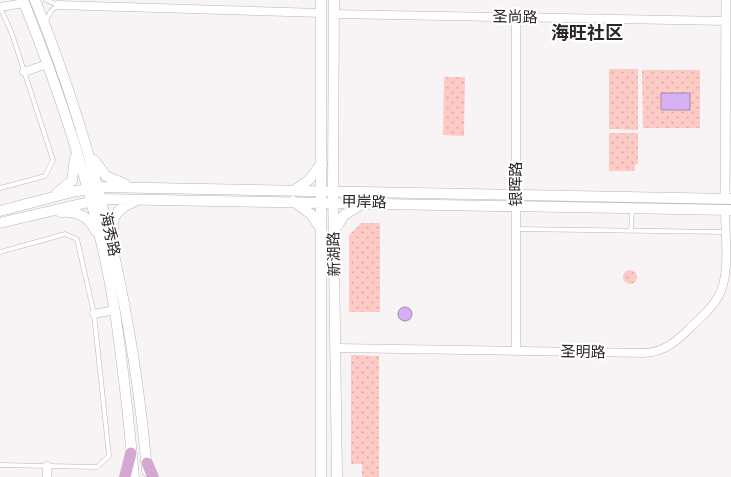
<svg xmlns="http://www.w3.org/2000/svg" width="731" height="477" viewBox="0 0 731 477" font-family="'Alegreya Sans','Noto Sans SC',sans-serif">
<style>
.green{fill:url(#green-dots)}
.water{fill:#d7b0f3;stroke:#a287b6}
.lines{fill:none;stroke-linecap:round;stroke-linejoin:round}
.service-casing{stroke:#b9b5b7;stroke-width:5}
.minor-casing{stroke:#b9b5b7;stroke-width:9}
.tertiary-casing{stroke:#b9b5b7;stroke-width:10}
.secondary-casing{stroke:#b9b5b7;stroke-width:11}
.primary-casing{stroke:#d0cfcf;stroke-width:12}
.service{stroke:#fff;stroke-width:4}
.minor{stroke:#fff;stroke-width:8}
.tertiary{stroke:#fff;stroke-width:9}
.secondary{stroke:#fff;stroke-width:10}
.primary{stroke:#d7a7d4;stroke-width:11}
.labels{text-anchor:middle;stroke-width:4.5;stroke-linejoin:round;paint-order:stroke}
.street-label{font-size:15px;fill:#282627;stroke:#fff}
.quarter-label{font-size:18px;font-weight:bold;fill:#282627;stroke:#fff}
</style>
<defs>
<pattern id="green-dots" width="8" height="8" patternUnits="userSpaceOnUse" patternTransform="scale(1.25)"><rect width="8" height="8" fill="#fdcac6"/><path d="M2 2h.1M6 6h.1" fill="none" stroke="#d9adaa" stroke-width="1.8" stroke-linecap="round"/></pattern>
</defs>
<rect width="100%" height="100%" fill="#f8f4f6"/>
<path class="green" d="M609 69H638V130L609 129Z
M642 70H700V128H643Z
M444 77H465L464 136 443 135Z
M609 133H638V164H635V171H609Z
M361 223H380V312H349V235Z
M623 277a7 7 0 1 1 14 0a7 7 0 1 1-14 0Z
M351 355 379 356V477H362V464H351Z"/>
<path class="water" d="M661 93H690V110H661Z
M398 314a7 7 0 1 1 14 0a7 7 0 1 1-14 0Z"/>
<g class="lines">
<defs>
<path id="service" d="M46 0 58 5
M0 7 12 34 53 160 45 176 0 188
M46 21 51 11 58 5
M516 229 725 232
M631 231 632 210
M0 252 65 234 77 239 94 314 109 456 97 467 0 465"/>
<path id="minor" d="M58 5 321 13
M0 7 24 3
M334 14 726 21
M24 72 47 64
M94 314 115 310
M337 348 644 353C664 352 676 342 690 328 699 319 712 309 718 297 731 276 725 234 725 210
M516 351V17
M47 466V477"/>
<path id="tertiary" d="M725 199 726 0"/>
<path id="secondary" d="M23 0C63 100 98 205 115 312 123 366 129 422 134 477
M35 0C96 151 133 309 147 471
M321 0V477
M334 0 333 185 337 477
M94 160 106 176 125 184
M296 189 309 180 322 163
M57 193 72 181 75 158
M293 201 311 214 321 229
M0 211 72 192 99 187 731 199
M60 212C76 211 88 215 95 230
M0 223 102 199 731 210
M113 229C112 212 121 208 135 201
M334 231 344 215 365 202"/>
<path id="primary" d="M147 463 153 477
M125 477 131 453"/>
</defs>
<use href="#service" class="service-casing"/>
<use href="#minor" class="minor-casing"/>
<use href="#tertiary" class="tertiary-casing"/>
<use href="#secondary" class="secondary-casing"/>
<use href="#primary" class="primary-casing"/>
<use href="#service" class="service"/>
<use href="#minor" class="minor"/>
<use href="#tertiary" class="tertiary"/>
<use href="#secondary" class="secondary"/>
<use href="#primary" class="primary"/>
</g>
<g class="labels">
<g class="street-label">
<text transform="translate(515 17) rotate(1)" y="5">圣尚路</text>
<text transform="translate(516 184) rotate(-90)" y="5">银晖路</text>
<text transform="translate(364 202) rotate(1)" y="5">甲岸路</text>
<text transform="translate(110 234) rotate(78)" y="5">海秀路</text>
<text transform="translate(334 254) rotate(-91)" y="5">新湖路</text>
<text transform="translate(583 352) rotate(1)" y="5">圣明路</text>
</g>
<g class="quarter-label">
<text x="587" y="39">海旺社区</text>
</g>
</g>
</svg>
